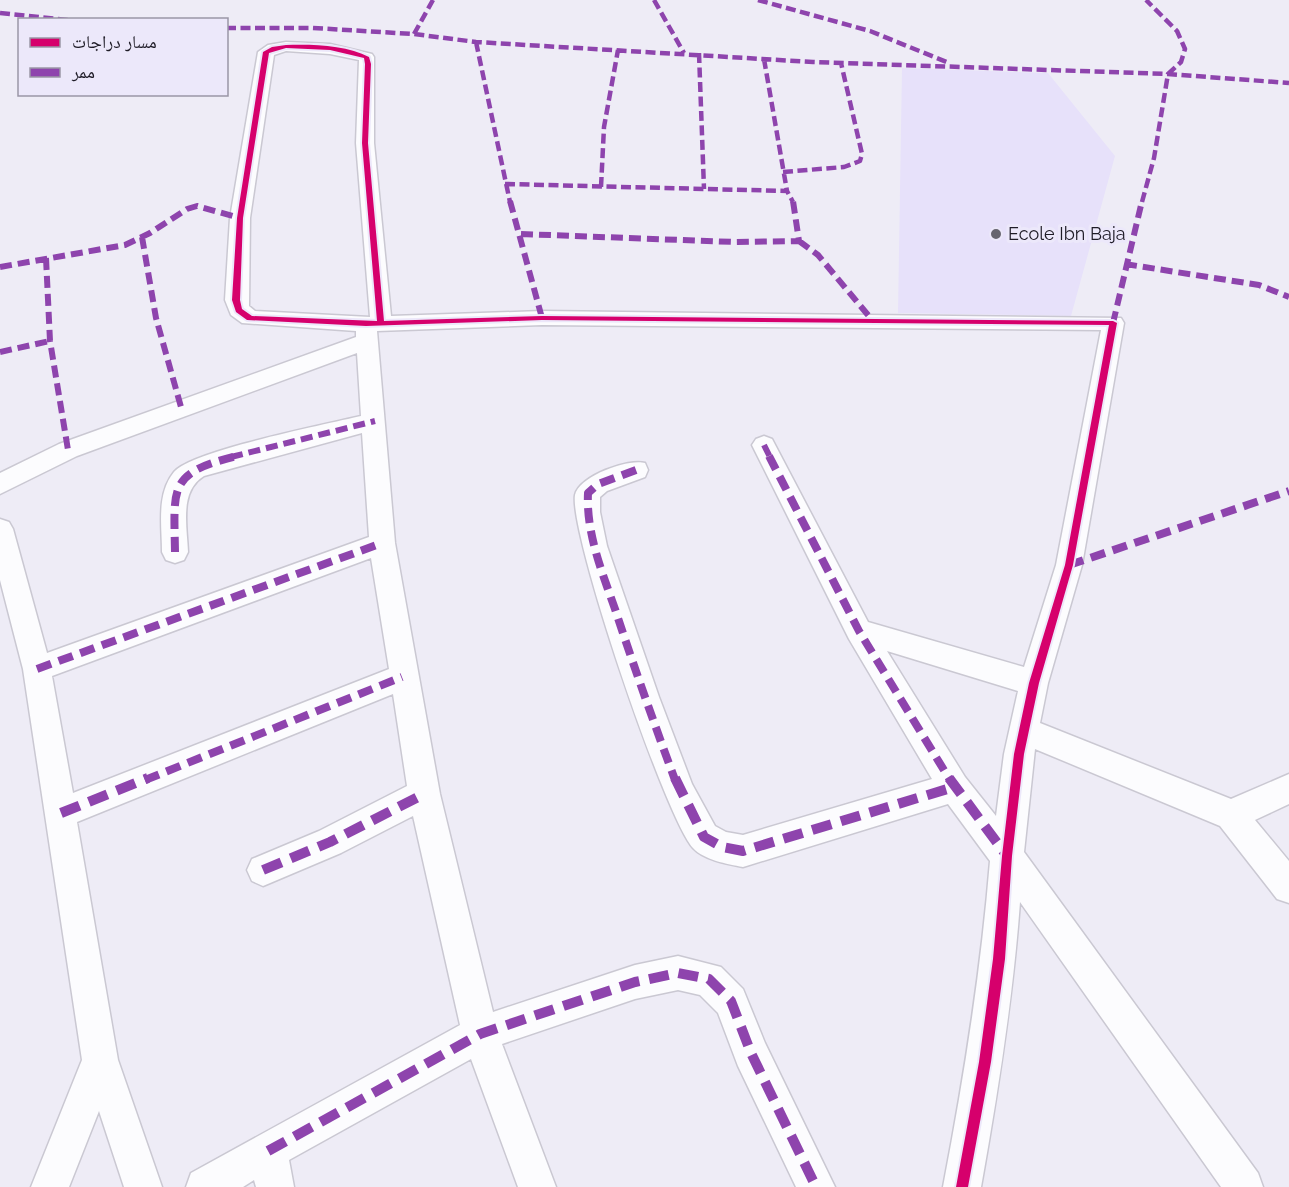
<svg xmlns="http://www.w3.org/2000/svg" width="1289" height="1187" viewBox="0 0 1289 1187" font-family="Raleway,'Noto Naskh Arabic',sans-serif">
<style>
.built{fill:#e7e1fa}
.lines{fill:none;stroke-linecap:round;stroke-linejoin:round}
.minor-casing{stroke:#cac8d2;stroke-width:3}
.minor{fill:#fcfcfe;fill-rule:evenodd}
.quiet-far3{stroke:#8e44ad;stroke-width:4.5;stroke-dasharray:10 4.5;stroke-linecap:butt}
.quiet-far2{stroke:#8e44ad;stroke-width:6;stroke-dasharray:12 6;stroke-linecap:butt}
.quiet-far1{stroke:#8e44ad;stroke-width:8;stroke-dasharray:15 8;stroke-linecap:butt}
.quiet{stroke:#8e44ad;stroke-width:10;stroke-dasharray:20 10;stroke-linecap:butt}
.cycleway-casing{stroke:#ece8fa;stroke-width:4}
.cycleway{fill:#d6006c;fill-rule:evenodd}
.poi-dot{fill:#67656f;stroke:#ece8fa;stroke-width:2}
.labels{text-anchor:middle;stroke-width:6;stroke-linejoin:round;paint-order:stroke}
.far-poi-label{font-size:18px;fill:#1f1c27;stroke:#ece8fa;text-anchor:start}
</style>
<rect width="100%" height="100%" fill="#eeecf6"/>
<path class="built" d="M902 68 1048 73 1115 156 1071 316 898 313Z"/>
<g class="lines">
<defs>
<path id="minor" d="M286 42 330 44 372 54 374 57V143L391 316 542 311 1121 318 1124 323 1082 565 1048 683 1040 723 1231 799 1289 774V804L1255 820 1289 861V903L1277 899 1220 826 1035 749 1024 852 1258 1173 1263 1187H1221L1020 902C1013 998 998 1092 981 1187H943C964 1078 981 971 990 861L948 804 743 867C727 864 704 860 693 848 665 817 569 533 575 495 579 476 629 458 645 463L648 470 645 477 607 491 600 497V512L607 546 659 697 692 784 715 826 726 832 743 835 932 779 849 639 752 445 756 439 764 436 772 439 868 622 1024 667 1056 565 1101 330 542 325 377 331 395 543 440 794 493 1012 635 965 678 956 721 967 743 989 765 1043 835 1187H796L738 1066 718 1013 700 995 678 990 635 999 502 1044 556 1187H518L471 1059 289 1160 294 1187H256L254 1180 243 1187H186L191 1173 460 1025 413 816 341 853 263 886 252 881 247 870 252 859 319 831 407 786 393 694 77 822 118 1060 162 1187H124L99 1111 69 1187H31L82 1060 23 669 0 580V519L9 522 13 529 47 653 369 537 362 433 204 476C179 491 187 526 188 552L184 560 175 563 166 560 162 552C162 526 156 494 174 472 191 451 327 424 361 416L357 353 77 456 0 494V473L59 444 356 337V331L242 323 231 315 225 300 230 218 258 52 268 45ZM286 51 330 54 359 60 356 143 370 317 255 311 249 306 250 218 274 55ZM371 558 389 669 73 793 52 676ZM887 651 1018 691 1004 754 996 816 965 777Z"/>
</defs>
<use href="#minor" class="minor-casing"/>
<use href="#minor" class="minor"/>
<path class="quiet-far3" d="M654 0 684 53
M758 0 870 31 949 63
M0 13 68 20
M226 28H313L414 34 476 42 813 62 1168 74 1289 83
M414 34 433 0
M476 42 510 202
M699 53 704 189
M764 59 787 191
M783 172 844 167 860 161 862 154 841 63
M505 184 787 191 793 202
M601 187 604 127 618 50
M1142 202 1154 158 1168 74 1181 62 1185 49 1177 31 1146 0"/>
<path class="quiet-far2" d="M510 201 542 318
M521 234 735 242 799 241 793 201
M142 237 156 318 181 407
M799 241 818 255 873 321
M46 258 50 341 68 450
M1125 264 1259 285 1289 297
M0 267 125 245 150 233 187 209 197 206 240 218
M1113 323 1142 201
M0 352 50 341
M764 445 770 457
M231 457 375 421"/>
<path class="quiet-far1" d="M769 456 859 631 950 780
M636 470 598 484 588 493C586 533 602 572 615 609 634 667 654 723 675 780
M175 552C174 486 168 473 237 456
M1069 565 1289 491
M37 669 382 543
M145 780 402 677"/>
<path class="quiet" d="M675 778 704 837 722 847 743 851 954 787
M949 778 1007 856
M61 813 148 778
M263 870 330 842 424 794
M268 1151 480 1034 635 982 678 973 709 979 731 1001 751 1053 816 1187"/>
<defs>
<path id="cycleway" d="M286 45C311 44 347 45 369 57L371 64 368 143 384 321 542 316 1113 321 1117 323 1073 565 1039 683 1024 754 1012 856 1005 959 991 1062 968 1187H956L979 1062 993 959 1002 856 1014 754 1029 683 1065 565 1109 325 542 320 366 326 247 320 236 312 232 300 237 218 263 52 272 47ZM286 48 330 50 364 58 365 64 362 143 377 321 252 316 242 309 240 300 243 218 269 53Z"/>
</defs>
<use href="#cycleway" class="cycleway-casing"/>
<use href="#cycleway" class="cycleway"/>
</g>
<circle class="poi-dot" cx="996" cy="234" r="6"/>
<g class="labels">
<g class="far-poi-label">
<text x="1008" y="240">Ecole Ibn Baja</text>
</g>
</g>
<rect x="18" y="18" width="210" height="78" fill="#ece8fa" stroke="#9a96a6" stroke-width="1.5"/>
<rect x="30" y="38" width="30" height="9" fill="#d6006c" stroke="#9a96a6" stroke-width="1.5"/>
<text x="72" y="48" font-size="18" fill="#1f1c27">مسار دراجات</text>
<rect x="30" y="68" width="30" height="9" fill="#8e44ad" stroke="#9a96a6" stroke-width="1.5"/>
<text x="72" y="78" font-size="18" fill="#1f1c27">ممر</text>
</svg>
